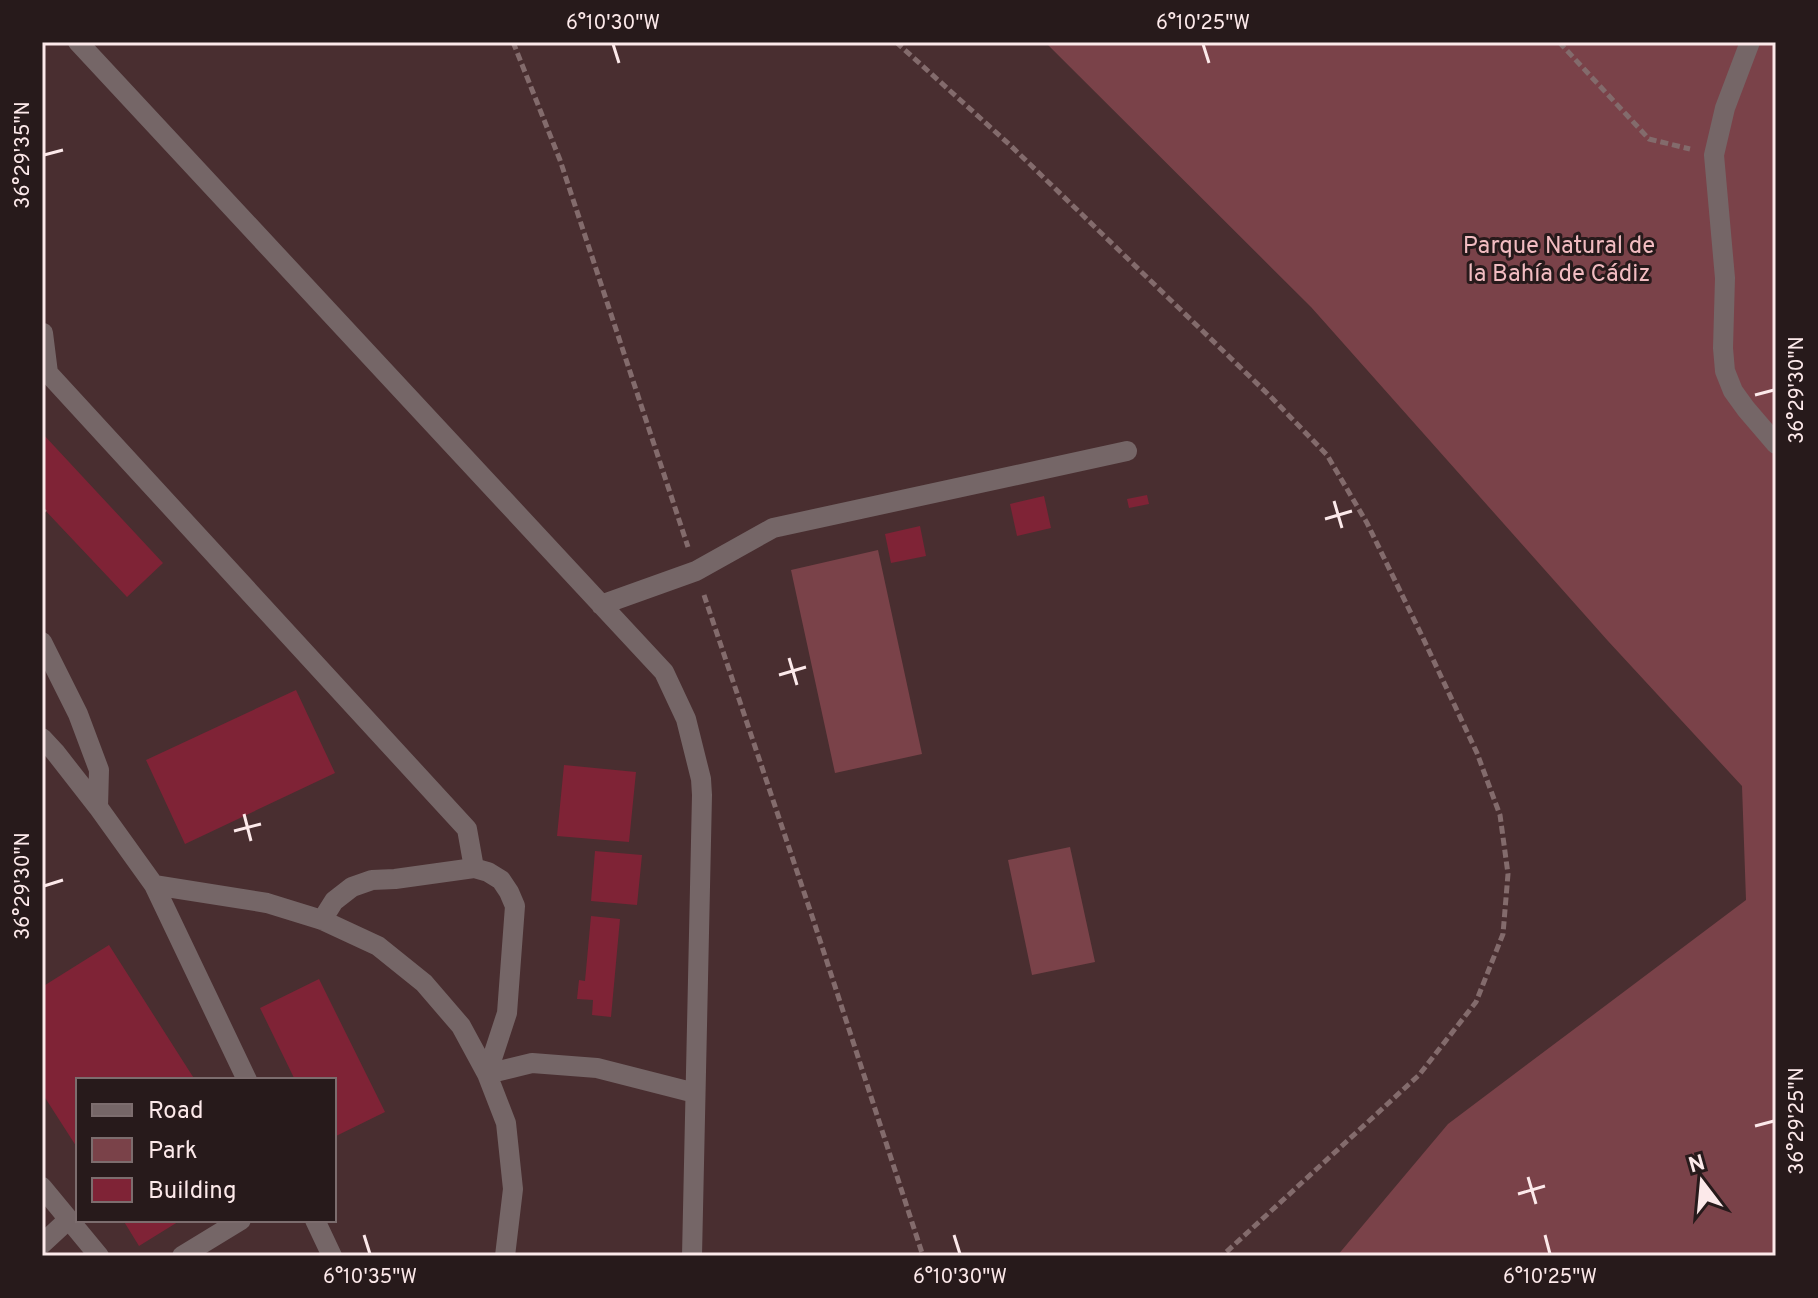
<svg xmlns="http://www.w3.org/2000/svg" width="1818" height="1298" viewBox="0 0 1818 1298" font-family="Overpass,sans-serif">
<style>
.green{fill:#7a4249}
.building{fill:#7f2336}
.lines{fill:none;stroke-linecap:round;stroke-linejoin:round}
.path{stroke:#836b6c;stroke-width:5;stroke-dasharray:8 4;stroke-linecap:butt}
.minor{stroke:#756667;stroke-width:20}
.ticks{fill:none;stroke:#fce9ea;stroke-width:3}
.labels{text-anchor:middle;stroke-width:6;stroke-linejoin:round;paint-order:stroke}
.park-label{font-size:24px;fill:#f2bcc1;stroke:#271a1b}
.neatline{fill:none;stroke:#fce9ea;stroke-width:3}
.ticks-label{font-size:20px;text-anchor:middle;fill:#fce9ea}
</style>
<rect width="100%" height="100%" fill="#492e30"/>
<path class="green" d="M1045 42H1776V1256H1337L1448 1124 1746 900 1742 786 1608 641 1311 307Z
M878 550 922 754 835 773 791 570Z
M1070 847 1095 962 1032 975 1008 860Z"/>
<path class="building" d="M42 433 163 563 127 597 42 507Z
M1147 495 1149 504 1129 508 1127 499Z
M1044 496 1051 528 1017 536 1010 504Z
M920 526 926 556 891 563 885 534Z
M296 690 335 773 185 844 146 760Z
M564 765 636 772 629 842 557 836Z
M595 851 642 855 637 905 591 901Z
M591 916 620 919 611 1017 592 1015 593 1000 577 999 579 980 585 981Z
M109 945 195 1080H78V1149L42 1093V987Z
M319 979 385 1112 334 1137V1080H295L260 1008Z
M123 1220H181L139 1246Z"/>
<g class="lines">
<path class="path" d="M513 42 560 160 688 547
M896 42 1010 145 1272 398 1327 455 1367 523 1423 638 1477 753 1500 815 1508 874 1503 934 1476 1002 1419 1075 1222 1256
M1559 42 1649 139 1690 149
M42 512 45 509
M704 595 813 919 923 1256"/>
<path class="minor" d="M78 42 664 672 686 719 701 779 702 795 692 1256
M1750 42 1725 108 1714 155 1725 278 1723 348 1725 371 1733 391 1746 409 1776 444
M43 333 48 373 467 829 474 868
M601 605 696 571 773 528 1127 451
M42 642 78 714 99 770 98 807
M42 738 55 752 98 807 154 885 247 1080
M154 885 267 903 322 920 378 946 424 983 461 1026 487 1074 506 1123 513 1189 505 1256
M322 920 334 901 352 887 372 880 395 879 474 868 488 872 501 880 509 892 515 906 507 1013 487 1074
M487 1074 532 1063 597 1068 695 1093
M42 1187 99 1256
M315 1220 332 1256
M42 1244 69 1219
M182 1256 241 1220"/>
</g>
<path class="ticks" d="M613 44 619 63M1203 44 1209 63M44 155 63 150M1755 395 1774 390M1334 501 1342 528M1325 519 1352 511M789 658 797 685M779 675 806 667M244 814 251 841M234 831 261 824M44 886 63 880M1755 1126 1774 1121M1528 1177 1536 1204M1518 1194 1545 1186M364 1235 370 1254M954 1235 960 1254M1545 1235 1550 1254"/>
<g class="labels">
<g class="park-label">
<text x="1559" y="253">Parque Natural de<tspan x="1559" dy="28">la Bahía de Cádiz</tspan></text>
</g>
</g>
<rect width="1818" height="1298" fill="none" stroke="#271a1b" stroke-width="88"/>
<rect x="76" y="1078" width="260" height="144" fill="#271a1b" stroke="#7c6d6e" stroke-width="2"/>
<rect x="92" y="1104" width="40" height="12" fill="#756667" stroke="#7c6d6e" stroke-width="2"/>
<text x="148" y="1118" font-size="24" fill="#fce9ea">Road</text>
<rect x="92" y="1138" width="40" height="24" fill="#7a4249" stroke="#7c6d6e" stroke-width="2"/>
<text x="148" y="1158" font-size="24" fill="#fce9ea">Park</text>
<rect x="92" y="1178" width="40" height="24" fill="#7f2336" stroke="#7c6d6e" stroke-width="2"/>
<text x="148" y="1198" font-size="24" fill="#fce9ea">Building</text>
<g transform="translate(1702 1182) rotate(344)" stroke="#271a1b" stroke-width="6" paint-order="stroke">
<path d="M0-6L14 30L0 20L-14 30Z" fill="#fce9ea"/>
<text y="-12" font-size="22" font-weight="bold" text-anchor="middle" fill="#fce9ea">N</text>
</g>
<rect x="44" y="44" width="1730" height="1210" class="neatline"/>
<g class="ticks-label">
<text x="613" y="29">6°10'30"W</text>
<text x="1203" y="29">6°10'25"W</text>
<text transform="translate(22 155) rotate(-90)" y="7">36°29'35"N</text>
<text transform="translate(1796 390) rotate(-90)" y="7">36°29'30"N</text>
<text transform="translate(22 886) rotate(-90)" y="7">36°29'30"N</text>
<text transform="translate(1796 1121) rotate(-90)" y="7">36°29'25"N</text>
<text x="370" y="1283">6°10'35"W</text>
<text x="960" y="1283">6°10'30"W</text>
<text x="1550" y="1283">6°10'25"W</text>
</g>
</svg>
